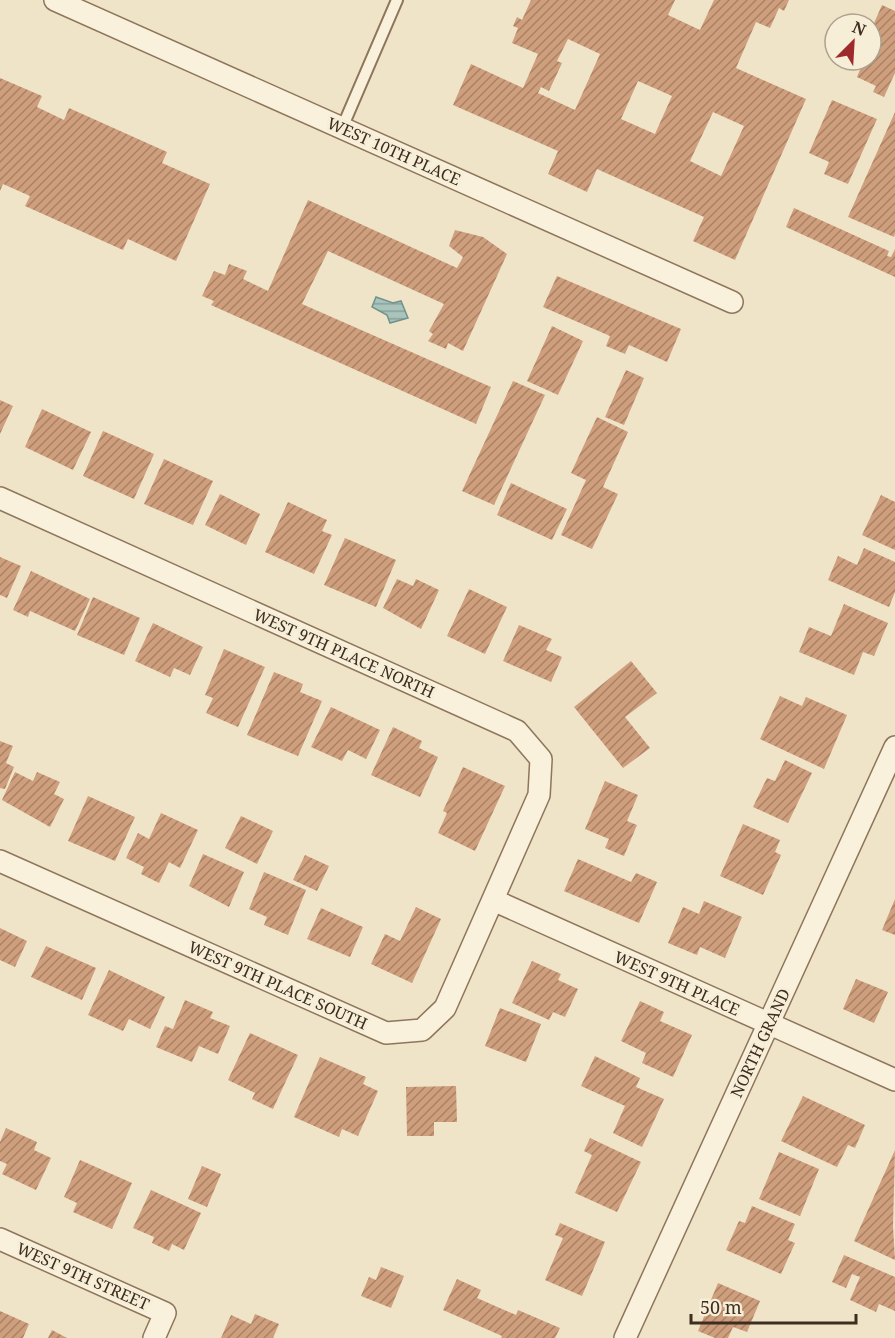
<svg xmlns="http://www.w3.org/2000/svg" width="895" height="1338" viewBox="0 0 895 1338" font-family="'Noto Serif',serif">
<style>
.water{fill:url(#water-rules);stroke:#6f938a;stroke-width:1.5}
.building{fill:url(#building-hatch);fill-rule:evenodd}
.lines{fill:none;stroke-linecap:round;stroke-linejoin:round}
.lane-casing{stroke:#8d765c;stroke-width:14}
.street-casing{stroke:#8d765c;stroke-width:24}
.lane{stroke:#faf1dc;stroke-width:10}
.street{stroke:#faf1dc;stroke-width:21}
.labels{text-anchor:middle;stroke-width:6;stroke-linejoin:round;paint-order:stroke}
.street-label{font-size:16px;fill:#3d2e20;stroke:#f7eed8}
</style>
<defs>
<pattern id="water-rules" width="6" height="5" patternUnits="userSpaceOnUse" patternTransform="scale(1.5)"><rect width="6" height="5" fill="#a9c4bc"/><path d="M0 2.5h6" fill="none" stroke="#8ba098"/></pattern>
<pattern id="building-hatch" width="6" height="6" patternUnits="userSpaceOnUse" patternTransform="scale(1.5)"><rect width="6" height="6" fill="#cf9f7d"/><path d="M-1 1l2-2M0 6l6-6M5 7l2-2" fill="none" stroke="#a98266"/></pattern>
</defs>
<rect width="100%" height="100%" fill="#f0e4c8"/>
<path class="water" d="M376 297 393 303 401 301 408 318 390 323 387 315 372 307Z"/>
<path class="building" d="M531 0H675L668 15 700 30 714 0H789L784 11 779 8 770 28 756 22 736 68 806 99 735 260 693 241 704 217 597 169 587 192 548 174 558 151 453 105 471 64 523 88 538 54 512 43 518 28 513 26 517 17 522 20ZM568 39 600 54 575 110 538 93 541 87 549 91 562 63 557 61ZM638 81 672 96 655 134 621 119ZM713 112 744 126 721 176 690 161Z
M882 5 895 11V73L884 97 873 92 876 86 857 77 864 60H871V45L876 35 871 30Z
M0 78 42 96 37 107 64 120 69 108 167 152 162 163 210 184 176 261 128 239 123 250 25 206 30 196 3 184 0 191Z
M832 100 877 119 848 184 824 174 829 162 809 153Z
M895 112V234L894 237 848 217Z
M308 200 457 268 463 257 449 246 455 230 483 237 507 254 463 351 448 343 446 349 428 341 433 334 429 331 444 304 328 251 302 304 491 387 476 424 211 305 214 301 202 296 214 271 225 275 229 264 247 271 243 279 268 291Z
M794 208 889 251 887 256 891 257 895 249V277L786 227Z
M557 276 681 329 667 362 629 345 625 354 606 346 610 336 543 307Z
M552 326 583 341 558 395 527 381Z
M626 370 644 378 624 425 605 417Z
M513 381 545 395 494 505 462 491Z
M0 400 13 406 0 434Z
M42 409 91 432 73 470 25 447Z
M597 417 628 432 603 487 618 494 592 549 561 535 586 480 571 473Z
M103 431 154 454 134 499 83 476Z
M164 459 213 481 193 525 144 504Z
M511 483 567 509 552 540 497 515Z
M220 494 260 514 246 545 205 525Z
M881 495 895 502V550L862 535Z
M288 502 327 520 322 531 332 535 314 574 265 552Z
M345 538 396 560 376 607 324 585Z
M864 548 895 562V592L889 607 828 580 838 556 857 565Z
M0 557 21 566 7 598 0 595Z
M31 571 90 599 75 631 30 611 28 617 13 610Z
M397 579 413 586 416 579 439 590 421 629 383 608Z
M469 589 507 607 485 654 447 636Z
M93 597 140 618 124 655 77 635Z
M844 604 888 623 874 656 863 652 854 675 799 652 809 627 831 636Z
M153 623 203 647 190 675 174 668 170 677 135 661Z
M519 625 552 639 546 650 562 657 551 682 503 661Z
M224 649 265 667 238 727 206 713 213 698 205 695Z
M631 661 657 693 625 717 650 748 623 768 574 707Z
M274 672 303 684 300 692 322 701 298 756 247 735Z
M780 696 802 706 806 697 847 715 824 769 760 739Z
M331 707 380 730 366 759 348 750 342 761 311 747Z
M393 727 422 741 419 748 438 757 420 797 371 775Z
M0 741 13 746 6 763 14 767 5 789 0 788Z
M785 760 812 773 788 823 753 807 767 778 775 781Z
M463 767 505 786 475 851 438 833 447 813 443 811Z
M15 772 33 781 37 772 60 782 54 794 64 799 50 827 2 800Z
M605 781 638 795 627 821 637 825 624 856 605 848 609 839 585 829Z
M88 796 135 817 115 861 68 841Z
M161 813 198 830 180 868 169 862 159 883 141 874 144 867 126 858 138 833 149 839Z
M241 816 273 831 257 864 225 848Z
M743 824 780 840 775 852 781 855 763 895 720 876Z
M203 854 244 872 229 907 189 886Z
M305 855 329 866 317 891 293 880Z
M578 859 631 882 636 873 657 882 639 923 564 891Z
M264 872 306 890 288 935 264 925 267 917 249 909Z
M895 899V935L882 930Z
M704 901 742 917 725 958 700 947 697 955 668 943 683 907 699 914Z
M416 907 441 919 412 983 371 964 385 934 400 941Z
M321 908 363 927 350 957 307 939Z
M0 928 27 941 15 967 0 960Z
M46 946 96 968 82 1000 31 977Z
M532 961 561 974 558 980 578 989 565 1017 553 1012 549 1020 512 1003Z
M109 970 165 997 150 1029 129 1019 123 1031 88 1015Z
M856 979 888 992 874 1023 843 1009Z
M185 1000 213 1012 210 1018 230 1026 218 1054 199 1046 192 1062 156 1047 165 1026 173 1029Z
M640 1001 664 1012 660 1021 692 1035 673 1077 642 1063 646 1053 621 1041Z
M500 1008 541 1024 526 1062 485 1046Z
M250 1033 298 1055 273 1109 252 1099 255 1093 228 1080Z
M595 1056 640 1078 636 1087 664 1099 642 1147 613 1133 625 1106 581 1086Z
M320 1057 366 1077 363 1084 378 1091 358 1136 342 1129 339 1137 294 1117Z
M456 1086 457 1122H434V1136H407L406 1087Z
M803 1096 865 1125 855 1148 848 1145 837 1167 781 1141Z
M6 1128 37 1142 34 1150 51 1158 36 1190 2 1174 7 1164 0 1161V1142Z
M590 1138 641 1162 617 1212 575 1193 592 1155 584 1151Z
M895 1150 893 1226 895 1260 854 1241Z
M779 1152 819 1169 800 1216 759 1199Z
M80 1160 132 1183 112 1229 73 1212 77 1203 64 1197Z
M202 1166 221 1174 207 1207 188 1199Z
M151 1190 201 1213 184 1250 172 1244 169 1251 152 1243 154 1237 133 1228Z
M752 1206 795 1224 788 1240 795 1243 781 1274 726 1250 739 1221 745 1223Z
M560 1223 605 1242 582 1296 545 1280 563 1238 555 1235Z
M844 1255 895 1277V1311L879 1304 876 1312 850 1300 860 1277 852 1274 846 1288 832 1282Z
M381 1267 404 1276 391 1308 361 1296 369 1277 376 1280Z
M457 1279 481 1290 477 1298 516 1315 518 1310 560 1328 555 1338H501L502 1336 443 1310Z
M718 1283 760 1301 747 1332 733 1327 728 1338H715L698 1331Z
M0 1311 29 1324 23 1338H0Z
M255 1314 279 1324 273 1338H221L231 1315 251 1324Z
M52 1330 67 1338H48Z"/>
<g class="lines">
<defs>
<path id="lane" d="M342 128 397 0"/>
<path id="street" d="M55 0 732 302
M0 498 517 731 541 759 539 795 445 1008 422 1030 386 1033 0 861
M493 900 895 1080
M0 1239 165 1313 154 1338
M625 1338 895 747"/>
</defs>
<use href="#lane" class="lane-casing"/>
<use href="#street" class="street-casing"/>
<use href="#lane" class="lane"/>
<use href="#street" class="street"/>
</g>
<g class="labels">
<g class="street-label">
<text transform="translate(394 151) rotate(24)" y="6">WEST 10TH PLACE</text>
<text transform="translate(344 653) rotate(24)" y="6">WEST 9TH PLACE NORTH</text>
<text transform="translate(677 983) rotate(24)" y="6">WEST 9TH PLACE</text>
<text transform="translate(278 985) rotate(24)" y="6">WEST 9TH PLACE SOUTH</text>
<text transform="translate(760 1043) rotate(-65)" y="6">NORTH GRAND</text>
<text transform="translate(83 1276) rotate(24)" y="6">WEST 9TH STREET</text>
</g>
</g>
<g transform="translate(853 42) rotate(24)"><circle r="28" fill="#f7eed8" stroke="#ada18e" stroke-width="1.5"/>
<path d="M0-4.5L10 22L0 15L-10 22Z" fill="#9e2a2b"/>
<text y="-9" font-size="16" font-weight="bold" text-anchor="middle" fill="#3d2e20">N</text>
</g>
<path d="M691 1314v9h165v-9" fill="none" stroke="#3d2e20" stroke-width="3"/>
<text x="700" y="1314" font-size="18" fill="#3d2e20" stroke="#f7eed8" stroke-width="4.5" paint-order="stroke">50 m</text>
</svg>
